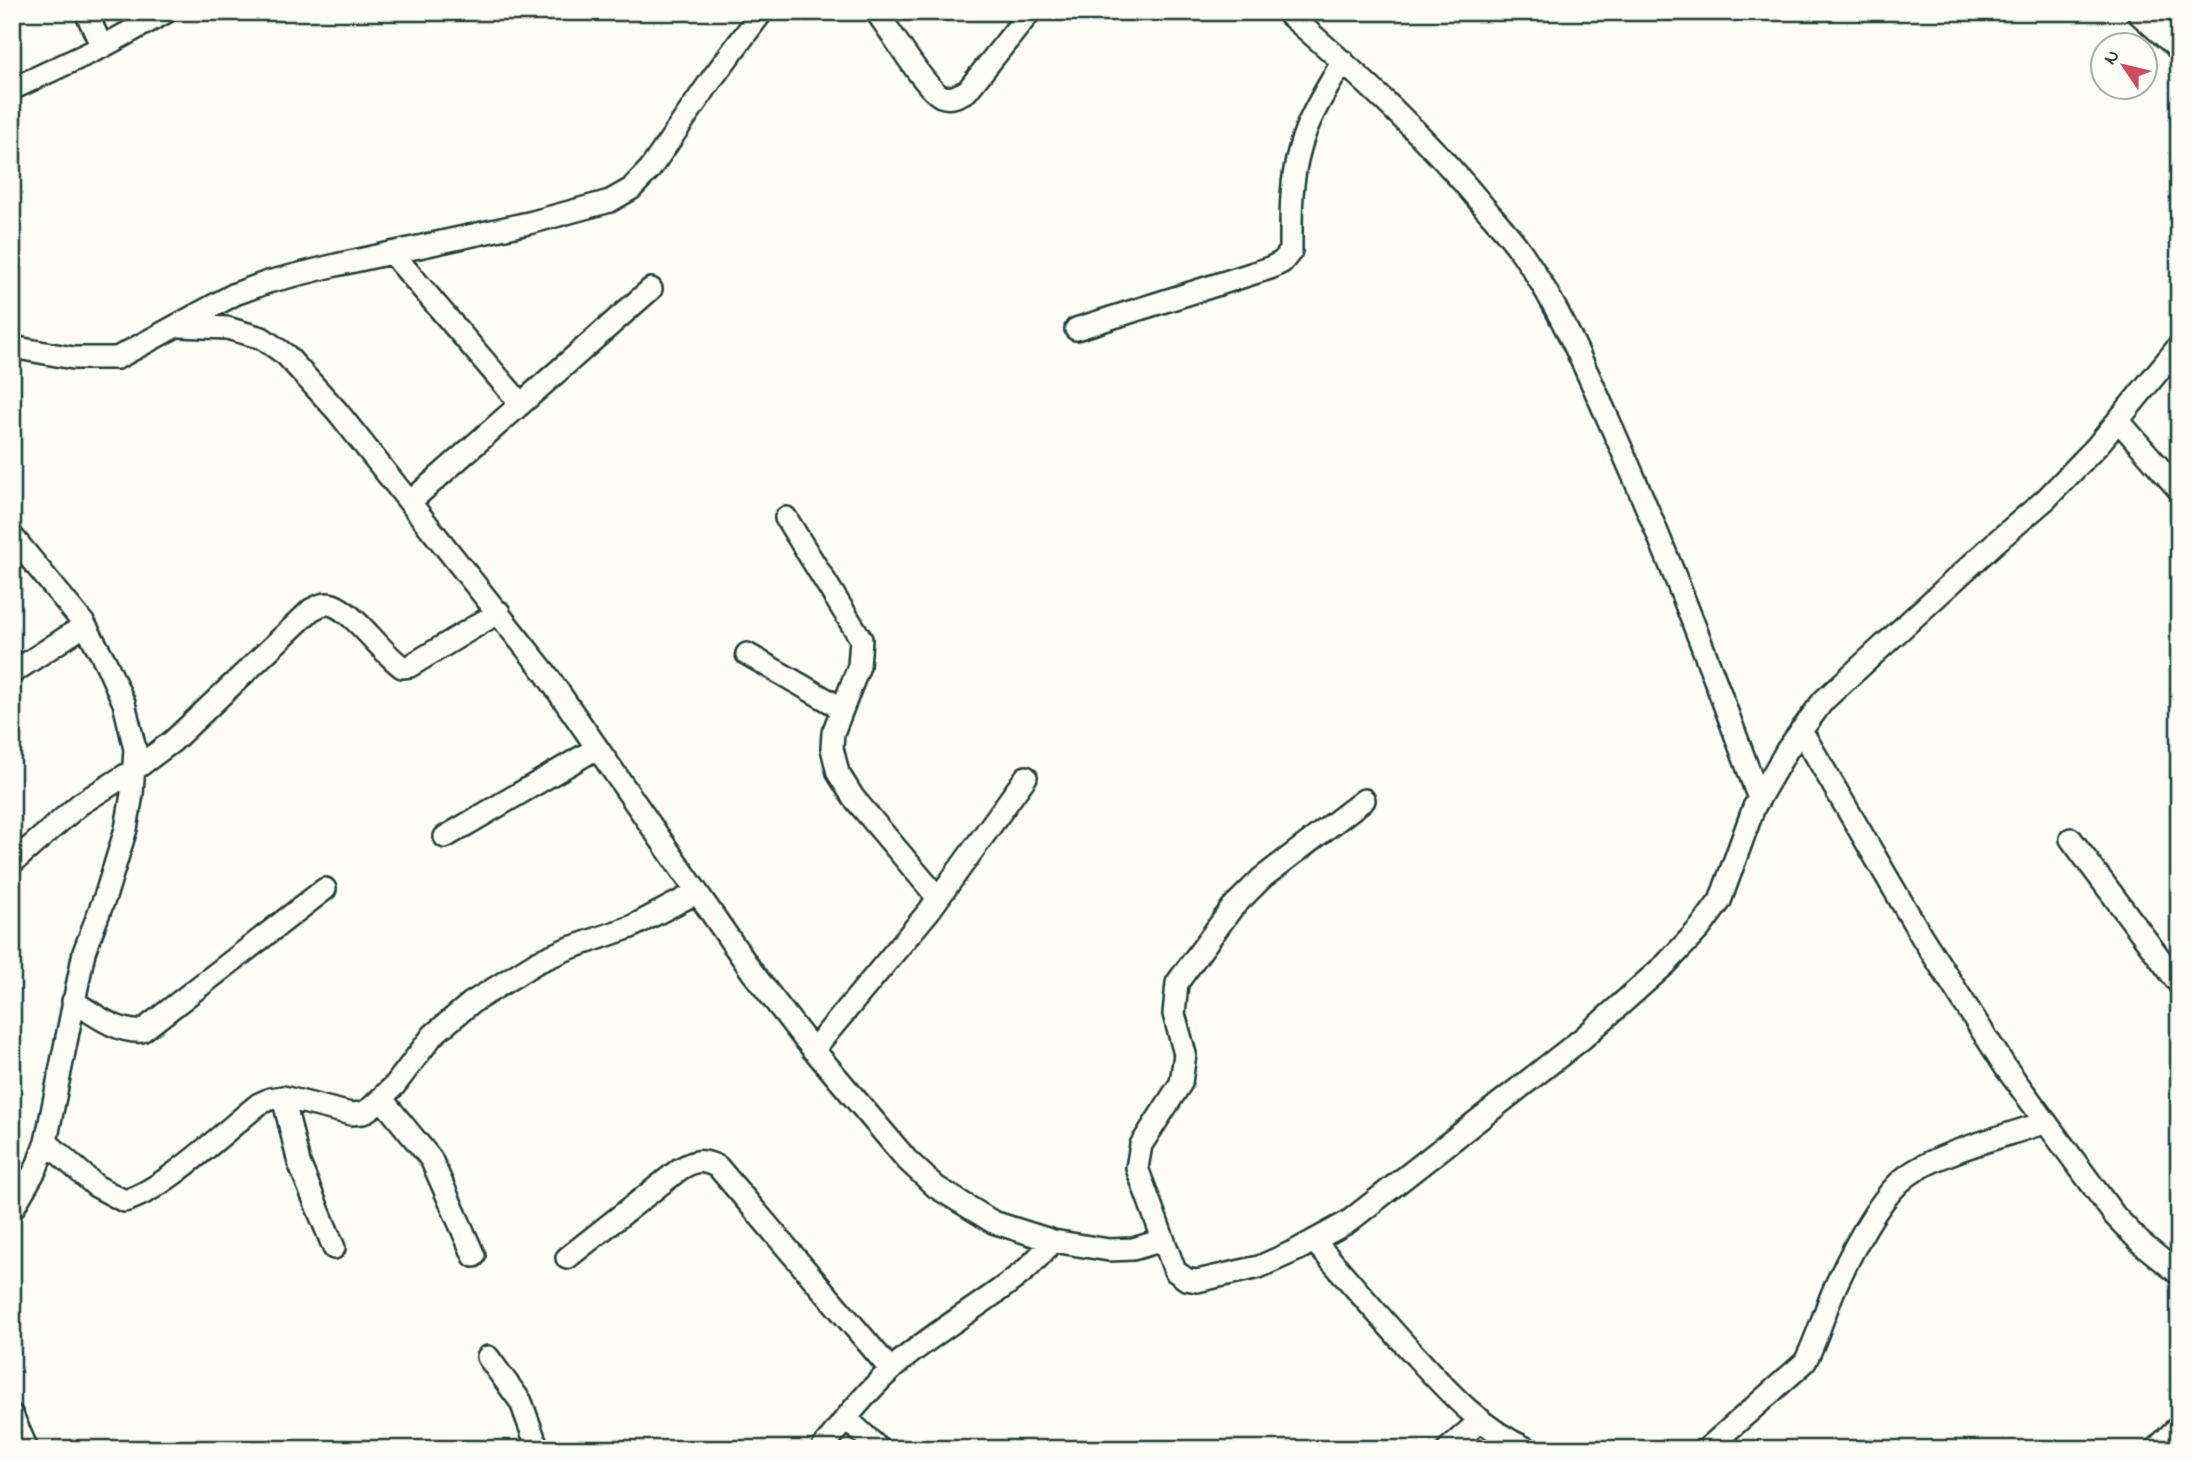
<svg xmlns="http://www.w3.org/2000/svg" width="2191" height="1461" viewBox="0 0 2191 1461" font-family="'Indie Flower',sans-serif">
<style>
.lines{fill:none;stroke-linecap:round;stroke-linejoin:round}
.minor-casing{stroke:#1f3d34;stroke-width:26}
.tertiary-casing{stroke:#1f3d34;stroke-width:33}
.minor{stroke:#fdfcf7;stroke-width:21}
.tertiary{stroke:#fdfcf7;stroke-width:28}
</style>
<rect width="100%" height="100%" fill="#fdfcf7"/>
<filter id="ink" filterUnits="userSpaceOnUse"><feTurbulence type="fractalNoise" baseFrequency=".0143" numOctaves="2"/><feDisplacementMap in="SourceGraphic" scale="14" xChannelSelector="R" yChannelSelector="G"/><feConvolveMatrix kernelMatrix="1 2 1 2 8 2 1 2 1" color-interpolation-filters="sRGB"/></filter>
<g filter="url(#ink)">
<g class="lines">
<defs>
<path id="minor" d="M86 12 102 47
M876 12C891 30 924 88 941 96 951 100 958 95 967 91L1030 12
M1286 12C1357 73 1426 136 1485 208 1498 223 1511 237 1522 253 1562 311 1589 377 1618 441 1670 558 1715 678 1759 799
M12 89 102 47 166 12
M392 253 521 404
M180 326 227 328 262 338 286 355 337 411 544 671 753 973 802 1036 907 1160 936 1187 993 1222 1053 1241 1109 1250 1133 1249 1163 1240
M1076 329 1270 268 1282 262 1291 251C1291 216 1290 182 1300 148 1308 117 1327 89 1343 61
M12 347 73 358H117L235 294 268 282 336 265 533 222 610 201 631 189 650 169 714 76 762 12
M2118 420 2179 490
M410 502 651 289
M786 518 861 639 859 666 833 733 832 748 838 773 853 797 938 898
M12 536 85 625 105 661 124 703 135 749 132 794 126 829 106 894 84 952 46 1142 36 1169 12 1210
M747 654 841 708
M12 673 85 625
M1801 730 1922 937 2006 1068 2115 1216 2141 1243 2179 1274
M1364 800 1262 878 1232 908 1177 983 1174 1014 1185 1054 1181 1083 1141 1145 1137 1168 1175 1271 1186 1279 1197 1281 1259 1267 1297 1250 1348 1222 1583 1038 1667 963 1700 928 1720 901 1754 807 1787 750 1823 701 1996 542 2046 499 2097 446 2179 346
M445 837 597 748
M2071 839 2179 984
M12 863 80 804 134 770 173 741 311 610C319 606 325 602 333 605 356 614 380 651 402 667L410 666 499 612
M73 1001C94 1014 117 1033 142 1031L325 889
M813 1050 929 911 1026 777
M283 1097 299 1163 334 1248
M381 1098 431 1159 474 1256
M46 1142 96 1186 124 1201C163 1191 225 1131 259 1104L270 1099 283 1097 351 1114 363 1113 372 1107 395 1085 433 1035 471 1003 537 962 567 949 631 927 696 893
M1314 1241C1346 1277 1377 1314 1410 1350 1444 1387 1480 1429 1528 1449
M567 1258 680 1169C695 1160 702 1159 718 1167L891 1370
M488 1357 521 1402 538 1449
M12 1415 27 1449
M846 1418 879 1449
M822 1449C846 1417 871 1386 901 1361 940 1328 984 1304 1023 1272 1034 1263 1043 1252 1053 1241
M1448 1449 1481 1420
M1707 1449 1805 1362C1818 1337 1825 1309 1837 1283 1852 1251 1879 1197 1907 1176 1939 1152 2006 1136 2046 1122
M2156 1449 2179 1426"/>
<path id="tertiary" d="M2142 12 2179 45"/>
</defs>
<use href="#minor" class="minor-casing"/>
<use href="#tertiary" class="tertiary-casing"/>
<use href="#minor" class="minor"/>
<use href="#tertiary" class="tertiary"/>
</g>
</g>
<rect width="2191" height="1461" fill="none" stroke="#fdfcf7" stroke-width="42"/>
<rect x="21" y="21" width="2149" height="1419" fill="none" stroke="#1f3d34" stroke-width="2.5" filter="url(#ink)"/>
<g transform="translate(2124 66) rotate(305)"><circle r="33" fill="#fdfcf7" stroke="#a4b0a9" stroke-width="2"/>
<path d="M0-5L12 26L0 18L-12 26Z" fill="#d1495b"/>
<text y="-10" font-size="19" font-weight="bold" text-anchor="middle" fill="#1f3d34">N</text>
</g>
</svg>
